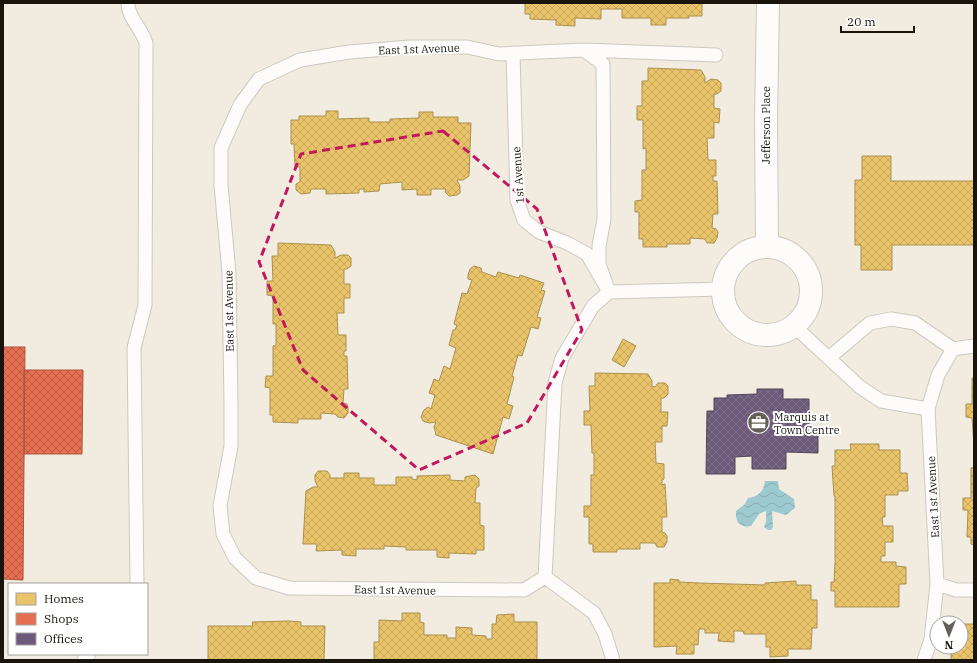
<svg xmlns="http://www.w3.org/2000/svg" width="977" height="663" viewBox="0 0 977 663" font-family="'IBM Plex Serif',serif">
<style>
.water{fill:url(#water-waves)}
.homes{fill:url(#homes-cross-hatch);stroke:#ab904e}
.shops{fill:url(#shops-cross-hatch);stroke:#a9543d}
.offices{fill:url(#offices-cross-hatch);stroke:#544559}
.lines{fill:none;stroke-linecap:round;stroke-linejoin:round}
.service-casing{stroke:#cdc8be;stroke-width:15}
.minor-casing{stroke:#cdc8be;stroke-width:24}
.service{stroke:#fdfcfa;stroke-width:13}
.minor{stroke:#fdfcfa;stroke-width:22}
.marked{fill:none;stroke:#c2185b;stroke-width:3;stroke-dasharray:8 5;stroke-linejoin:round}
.labels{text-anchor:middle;stroke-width:4;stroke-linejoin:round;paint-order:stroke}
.street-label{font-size:11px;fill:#19150d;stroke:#fff}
.poi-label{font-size:11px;fill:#19150d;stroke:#fff;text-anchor:start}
</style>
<defs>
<pattern id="water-waves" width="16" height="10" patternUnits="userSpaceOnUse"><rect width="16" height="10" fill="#9dcad1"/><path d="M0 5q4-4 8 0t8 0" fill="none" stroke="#87adb2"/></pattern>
<pattern id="homes-cross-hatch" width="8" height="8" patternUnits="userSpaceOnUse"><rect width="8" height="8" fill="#e9c46a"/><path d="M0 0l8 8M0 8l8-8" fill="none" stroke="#c7a85b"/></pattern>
<pattern id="shops-cross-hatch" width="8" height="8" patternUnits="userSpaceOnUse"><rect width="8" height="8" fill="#e76f51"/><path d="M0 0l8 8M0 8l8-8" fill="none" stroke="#ba5a42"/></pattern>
<pattern id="offices-cross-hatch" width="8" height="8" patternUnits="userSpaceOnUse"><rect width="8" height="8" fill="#6d597a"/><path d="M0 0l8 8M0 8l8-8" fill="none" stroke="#807189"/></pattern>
</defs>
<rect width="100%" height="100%" fill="#f2ece0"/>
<path class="water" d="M765 481H778L779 489 794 499 795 508 786 515 772 511 773 527 771 530H768L764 527 766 522V511L759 514 751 526C740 528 735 522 736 511L745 504 748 498C758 497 764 491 765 481Z"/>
<path class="homes" d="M525 3H702V16H689V18H666V25H651V18H622V9H601V19L575 18V26L556 25V20L530 19V14H525Z
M648 68 701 70 705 77V83L711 79 718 80 721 83V91L717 94H714V108L720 109 719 123 714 122V138H707L708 160H716V176H713V181H717L718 214H713L712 228 716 229 718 232 717 238 714 243H707L705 239 690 238V244H667V247H643V239H639V212H635V201L642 200V170H646V148L643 149V120H637V106H642V81H648Z
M326 111H338V119L369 118V122H390V119L419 118V112H433V117H458V123H471L469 176 463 180H457L460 186V193L457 195 449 196 445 192 446 189H431V195H417V189L402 190V182L380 184 379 191 364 192V189H359V193L326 194V189H311L310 193 301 194 296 190V184L300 182V167H295L294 144H291V120H299V116H326Z
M862 156H891V181H974V245H892V270H861V245H855V180H862Z
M278 243 331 245 335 252V258L341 255H348L351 258V266L347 269H344V284H350V298H344V313H337L338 335H346V351H344V356H347L348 389H344L343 403 347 404 348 407V413L344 418 338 417 335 414 321 413V419H298V423L273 422V415H270V388L265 387 266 376H273V346L276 345V324H273V296L267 295V281H273L272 256H278Z
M474 266 481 268 482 272 496 277 498 272 519 278 520 275 544 283 541 290 545 291 537 317 541 318 538 329 531 327 522 356 518 355 512 376 514 377 507 404 513 406 509 419 503 417 493 454 436 435 434 427 436 422 429 423 423 421 421 417 424 410 428 407 431 409 435 395 429 393 434 379 439 381 444 366 450 369 456 348 449 345 453 330H455L457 325 454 324 462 293 467 294 472 280 468 279V275L470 269Z
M623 339 636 346 624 367 612 360Z
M595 373 648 374 652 381V386L655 387 658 383H665L668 386V394L664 398H661V412H668L667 426H662V442H655L656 463 664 464V479L662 480V485L665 484 667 517H662V532L665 533 667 536V542L664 547H657L655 543H640V549H617V552H593V544H589V517H584V506H591V475H594V453H592L591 425H584V411H590L589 386H595Z
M972 378H974V446L972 418 966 417V404H972Z
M850 444H879V450H900V473H907L908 491H898V495H885V517H882L883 526H893V542H885V556H881V562H896V566L906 567V584H899V607H835V591H831V582H834L835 562V496H834L832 466H835V450H851Z
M974 467V545L971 544V537H967L968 510H963V498H971V468Z
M318 471H327L330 475V478H344V473H359V478H374V485H396V477H412V479L417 480V476L450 475V480L465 481V477L475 475 479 479V486L476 488 475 503H480V525L484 526V550H476V554L449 553V558L437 557V550H406V547L384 546V549H356V556L342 555V550L316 551 317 544H303L306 491 313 487H318L315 481V475Z
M670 579 679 580V582L699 583 765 585V583L796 581V585H811V600H817V628H812L811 649H788V656L770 657V647H766V634H744L743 631H734V642L718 641 719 633H705V629H699L698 645 694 644V654H676L677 646 654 647V583H670Z
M402 613H420V622L424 623V635H447V638H456V627L472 628V635L486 636V639H492V624H496L497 615 514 614V622H537V660H374V642H379V620L402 621Z
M289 621 301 622V626H325L324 660H208V626H253L252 622Z
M961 624H974V660H951V647H961Z"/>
<path class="shops" d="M3 347H25L23 580 3 579Z
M24 370H83L82 454H24Z"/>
<path class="offices" d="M757 389H783V399H809V435H818V453L786 452V469H752V456L735 457V474H706L707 411H714V398H727V395L757 394Z"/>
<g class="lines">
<defs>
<path id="service" d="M128 3C127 16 142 29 146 43L145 305 134 348 137 584
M584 50 716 55
M513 53 517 200 524 220 539 232 567 243 587 254 609 292 723 289
M794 326 860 387 881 401 928 409
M830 357 870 323 891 319 915 323 953 349
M545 577 555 383 562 358 593 306 609 292 599 264V246L604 219 603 64 584 50 499 54 467 47H410L349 52 300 60 259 79 240 105 221 148V185L229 273 231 404V446L220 506 223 534 235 558 256 578 289 588 524 590 545 577 594 613 605 634 613 660
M937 584 956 590H974
M84 660 89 654
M924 660 931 639 937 584 928 409 938 375 953 349 974 346"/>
<path id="minor" d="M767 246 766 119 768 3
M723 291a44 44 0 1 1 88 0a44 44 0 1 1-88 0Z"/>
</defs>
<use href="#service" class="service-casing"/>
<use href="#minor" class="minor-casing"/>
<use href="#service" class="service"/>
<use href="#minor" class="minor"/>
</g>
<path class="marked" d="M443 131 537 209 582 330 527 423 419 470 303 370 259 262 301 154Z"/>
<defs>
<symbol id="office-disc" viewBox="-11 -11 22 22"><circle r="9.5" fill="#656057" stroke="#fff"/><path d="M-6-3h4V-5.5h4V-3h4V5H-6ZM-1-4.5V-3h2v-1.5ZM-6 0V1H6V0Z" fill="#fff"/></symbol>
</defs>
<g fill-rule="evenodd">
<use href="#office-disc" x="746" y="410" width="25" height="25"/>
</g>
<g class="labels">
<g class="street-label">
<text transform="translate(419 49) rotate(-2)" y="4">East 1st Avenue</text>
<text transform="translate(766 125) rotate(-90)" y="4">Jefferson Place</text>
<text transform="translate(518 175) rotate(-94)" y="4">1st Avenue</text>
<text transform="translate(229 311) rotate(-91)" y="4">East 1st Avenue</text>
<text transform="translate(933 497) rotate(-93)" y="4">East 1st Avenue</text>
<text transform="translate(395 590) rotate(1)" y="4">East 1st Avenue</text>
</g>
<g class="poi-label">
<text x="774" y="421">Marquis at<tspan x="774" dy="13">Town Centre</tspan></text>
</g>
</g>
<rect width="977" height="663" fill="none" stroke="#19150d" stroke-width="8"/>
<rect x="8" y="583" width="140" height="72" fill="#ffffff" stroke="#a3a19e"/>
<rect x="16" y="593" width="20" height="12" fill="#e9c46a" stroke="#a3a19e"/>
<text x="44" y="603" font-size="12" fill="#19150d">Homes</text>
<rect x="16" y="613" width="20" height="12" fill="#e76f51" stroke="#a3a19e"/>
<text x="44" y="623" font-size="12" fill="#19150d">Shops</text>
<rect x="16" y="633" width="20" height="12" fill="#6d597a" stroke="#a3a19e"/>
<text x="44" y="643" font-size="12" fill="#19150d">Offices</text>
<g transform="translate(949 635) rotate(180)"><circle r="19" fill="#ffffff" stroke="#a3a19e"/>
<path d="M0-3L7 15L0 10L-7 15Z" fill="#656057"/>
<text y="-6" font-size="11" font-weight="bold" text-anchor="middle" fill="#19150d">N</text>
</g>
<path d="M841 26v6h73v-6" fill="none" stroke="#19150d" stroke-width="2"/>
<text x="847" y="26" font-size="12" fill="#19150d" stroke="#ffffff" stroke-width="3" paint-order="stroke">20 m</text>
</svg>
